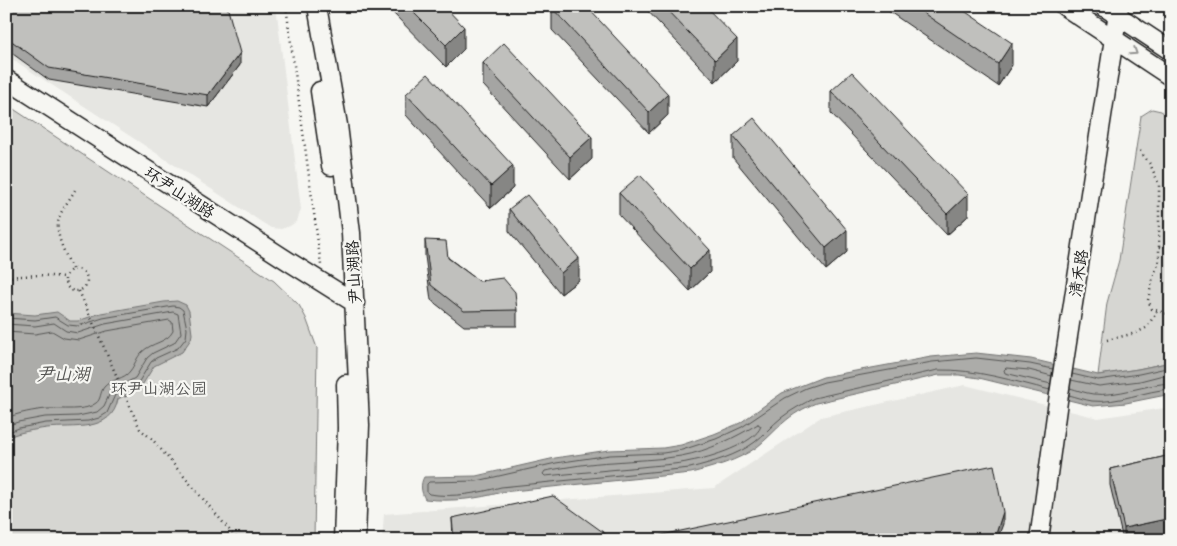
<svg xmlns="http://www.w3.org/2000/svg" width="1177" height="546" viewBox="0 0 1177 546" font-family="Sriracha,'LXGW WenKai TC',sans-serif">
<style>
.built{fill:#e6e6e2}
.green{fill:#d6d6d2;stroke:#797977}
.water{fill:#acaca9;stroke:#727271}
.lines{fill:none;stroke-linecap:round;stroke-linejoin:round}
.shore{stroke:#565654;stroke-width:1}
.secondary-casing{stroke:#1c1c1c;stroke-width:21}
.path{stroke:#1c1c1c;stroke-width:2.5;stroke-dasharray:1 4;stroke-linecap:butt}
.secondary{stroke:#f6f6f2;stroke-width:18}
.wall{fill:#a5a5a3;stroke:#1c1c1c}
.shaded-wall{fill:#868684;stroke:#1c1c1c}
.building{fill:#c0c0bd;stroke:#1c1c1c}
.oneway{stroke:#949492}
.labels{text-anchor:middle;stroke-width:4.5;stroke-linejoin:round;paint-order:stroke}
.street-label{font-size:16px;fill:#1c1c1c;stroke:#f6f6f2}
.park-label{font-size:16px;fill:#545453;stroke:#f6f6f2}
.water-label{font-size:18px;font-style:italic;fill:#565654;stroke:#f6f6f2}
</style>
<rect width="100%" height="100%" fill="#f6f6f2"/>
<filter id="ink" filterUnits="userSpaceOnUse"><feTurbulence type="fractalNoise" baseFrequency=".02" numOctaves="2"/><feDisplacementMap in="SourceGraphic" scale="10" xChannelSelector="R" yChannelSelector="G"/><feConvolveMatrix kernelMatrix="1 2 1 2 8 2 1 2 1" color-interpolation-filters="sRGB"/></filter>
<g filter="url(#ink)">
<path class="built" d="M6 6H276L301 209 297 221 290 226 281 229 271 228 263 223 6 55Z
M965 385 1098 418 1171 407V540H382L384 514 714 488 821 417Z"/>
<path class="green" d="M6 104 274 281 299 305 306 318 317 348 314 540H6Z
M1152 109 1161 111 1171 118V362L1138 369 1098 375 1107 303 1119 260 1141 116Z"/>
<path class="water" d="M177 301 186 305 189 311 192 334 191 339 182 352 154 366 141 387 118 399C112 433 73 425 47 428 33 430 19 432 6 438V313L35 315 57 312 70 321H78L101 313 164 302Z
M976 353 1031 359 1098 375 1138 369 1171 362V394L1126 403 1093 406 979 378 959 375H939L816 403C804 408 793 414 783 423 774 431 766 440 757 447 737 461 714 467 691 473L502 492C478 499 450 502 425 499 421 492 420 484 424 477L476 476 555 458 609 450 663 448 681 445 714 434 740 423 782 393 823 377 931 357Z"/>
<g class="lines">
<path class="shore" d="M6 318 35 320 55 317 68 325 78 326 103 318 173 306 179 307 183 310 187 329 186 338 178 348 156 358 151 362 138 383 115 395 107 413 99 418 88 421 46 423 19 428 6 433
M6 324 35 326 54 323 66 331 78 333 105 324 173 312 178 314 181 333 174 343 153 353 147 358 135 378 111 391 104 406 97 412 78 416 45 417 18 422 6 426
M6 332 35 334 52 331 64 338 79 340 107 331 169 320 172 322 173 331C167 343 152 342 142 352 136 358 135 365 130 371 125 379 111 379 104 387 100 392 101 400 96 403 86 412 60 408 47 409 34 410 19 413 6 418
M1072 374 1098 380 1139 374 1171 367
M1071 380 1099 386 1140 381 1171 373
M1051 384 1005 373 1004 370 1006 368 1029 370 1052 376
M1070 388C1077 390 1085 393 1093 394 1117 397 1146 384 1171 383
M1050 390C1013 381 976 369 938 370L814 398C803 404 791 410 781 418 772 425 764 435 755 442 736 456 713 462 690 468L501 487C479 493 453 498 429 494L427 492V484L429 482 477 481 556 463 610 455 663 453 682 450 716 439 742 427 785 398 806 388 824 382 900 368 932 362 976 358 1030 364 1053 369
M1069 395C1077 397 1085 400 1092 401 1117 404 1146 390 1171 389
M758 424 761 426C755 444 709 458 691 461 675 465 657 465 641 467 609 470 577 473 545 476L543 474 545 471C567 467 590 463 613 462 635 460 658 460 681 456 709 451 734 438 758 424Z"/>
<defs>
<path id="secondary" d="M317 6 338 125 351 233 360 425 356 540
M1064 6 1171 77
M1103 6 1171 51
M6 79 288 261 355 303
M320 91 331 166
M343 540 347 428 346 384
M1039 540 1058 401 1119 6"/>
</defs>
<use href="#secondary" class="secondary-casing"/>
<path class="path" d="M286 6 321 265
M1140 151 1150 164 1159 184V262L1153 277 1148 300 1152 309 1171 315
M1159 248 1171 242
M65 280a11 11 0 1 1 22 0a11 11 0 1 1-22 0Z
M72 269C66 254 54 235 59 218 62 209 70 199 75 190
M6 277 39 275 64 277
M79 291 140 429 152 439 238 540
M1107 340 1136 333 1146 328 1157 312"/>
<use href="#secondary" class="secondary"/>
</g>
<path class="wall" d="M12 6H227L240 65 208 107 49 80 6 49V17L13 7Z
M390 6H444L464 49 446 67 390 10Z
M643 6H705L737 61 715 82Z
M881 6H957L1012 65 998 86Z
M552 8 668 115 649 133 552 30Z
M483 63 592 159 570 179 483 85Z
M831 91 968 216 947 235 831 113Z
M406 94 513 188 491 208 406 115Z
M733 136 847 252 826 270 733 158Z
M619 193 710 272 690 291 619 215Z
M509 209 579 280 561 294 509 231Z
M425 240 517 310V326H464L431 300 425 256Z
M1171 455V533L1142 540H1123L1110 485V469Z
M452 518 614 540H453Z"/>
<path class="shaded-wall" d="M464 27V49L446 67V45Z
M737 39V61L715 82V60Z
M1012 43V65L998 86V64Z
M240 53V65L208 107V95Z
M668 94V115L649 133V112Z
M592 137V159L570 179V157Z
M513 166V188L491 208V186Z
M968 194V216L947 235V214Z
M847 230V252L826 270V248Z
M710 250V272L690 291V269Z
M579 258V280L561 294V273Z
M1003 512V524L997 540H994Z
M1171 518V533L1142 540H1124V528Z"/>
<path class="building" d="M13 6H227L240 53 208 95 49 68 6 37V17Z
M407 6H444L464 27 446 45Z
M554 6H586L668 94 649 112 552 8Z
M663 6H705L737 39 715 60Z
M913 6H957L1012 43 998 64Z
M504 43 592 137 570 157 483 63Z
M852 72 968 194 947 214 831 91Z
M428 74 513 166 491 186 406 94Z
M754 118 847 230 826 248 733 136Z
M640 175 710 250 690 269 619 193Z
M527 195 579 258 561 273 509 209Z
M425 240 446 241 448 258 479 281 503 278 515 292 517 310 464 311 431 285Z
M1171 455V518L1124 528 1110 469Z
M994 465 1003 512 994 540H638Z
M553 496 614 540H454L452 518Z"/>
<defs><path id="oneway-chevron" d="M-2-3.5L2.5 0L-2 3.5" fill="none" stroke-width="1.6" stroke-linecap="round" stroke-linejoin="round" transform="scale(1.25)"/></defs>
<use class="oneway" href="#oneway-chevron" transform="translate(1134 52) rotate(33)"/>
</g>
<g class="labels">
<g class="street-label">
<text transform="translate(180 192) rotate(33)" y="6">环尹山湖路</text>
<text transform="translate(353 272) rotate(-93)" y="6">尹山湖路</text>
<text transform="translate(1078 273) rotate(-81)" y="6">清禾路</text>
</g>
<g class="park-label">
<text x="159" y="394">环尹山湖公园</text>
</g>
<g class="water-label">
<text x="63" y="380">尹山湖</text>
</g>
</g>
<rect width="1177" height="546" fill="none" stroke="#f6f6f2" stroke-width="25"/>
<rect x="12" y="12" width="1152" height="521" fill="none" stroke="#1c1c1c" stroke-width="2" filter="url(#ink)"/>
</svg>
